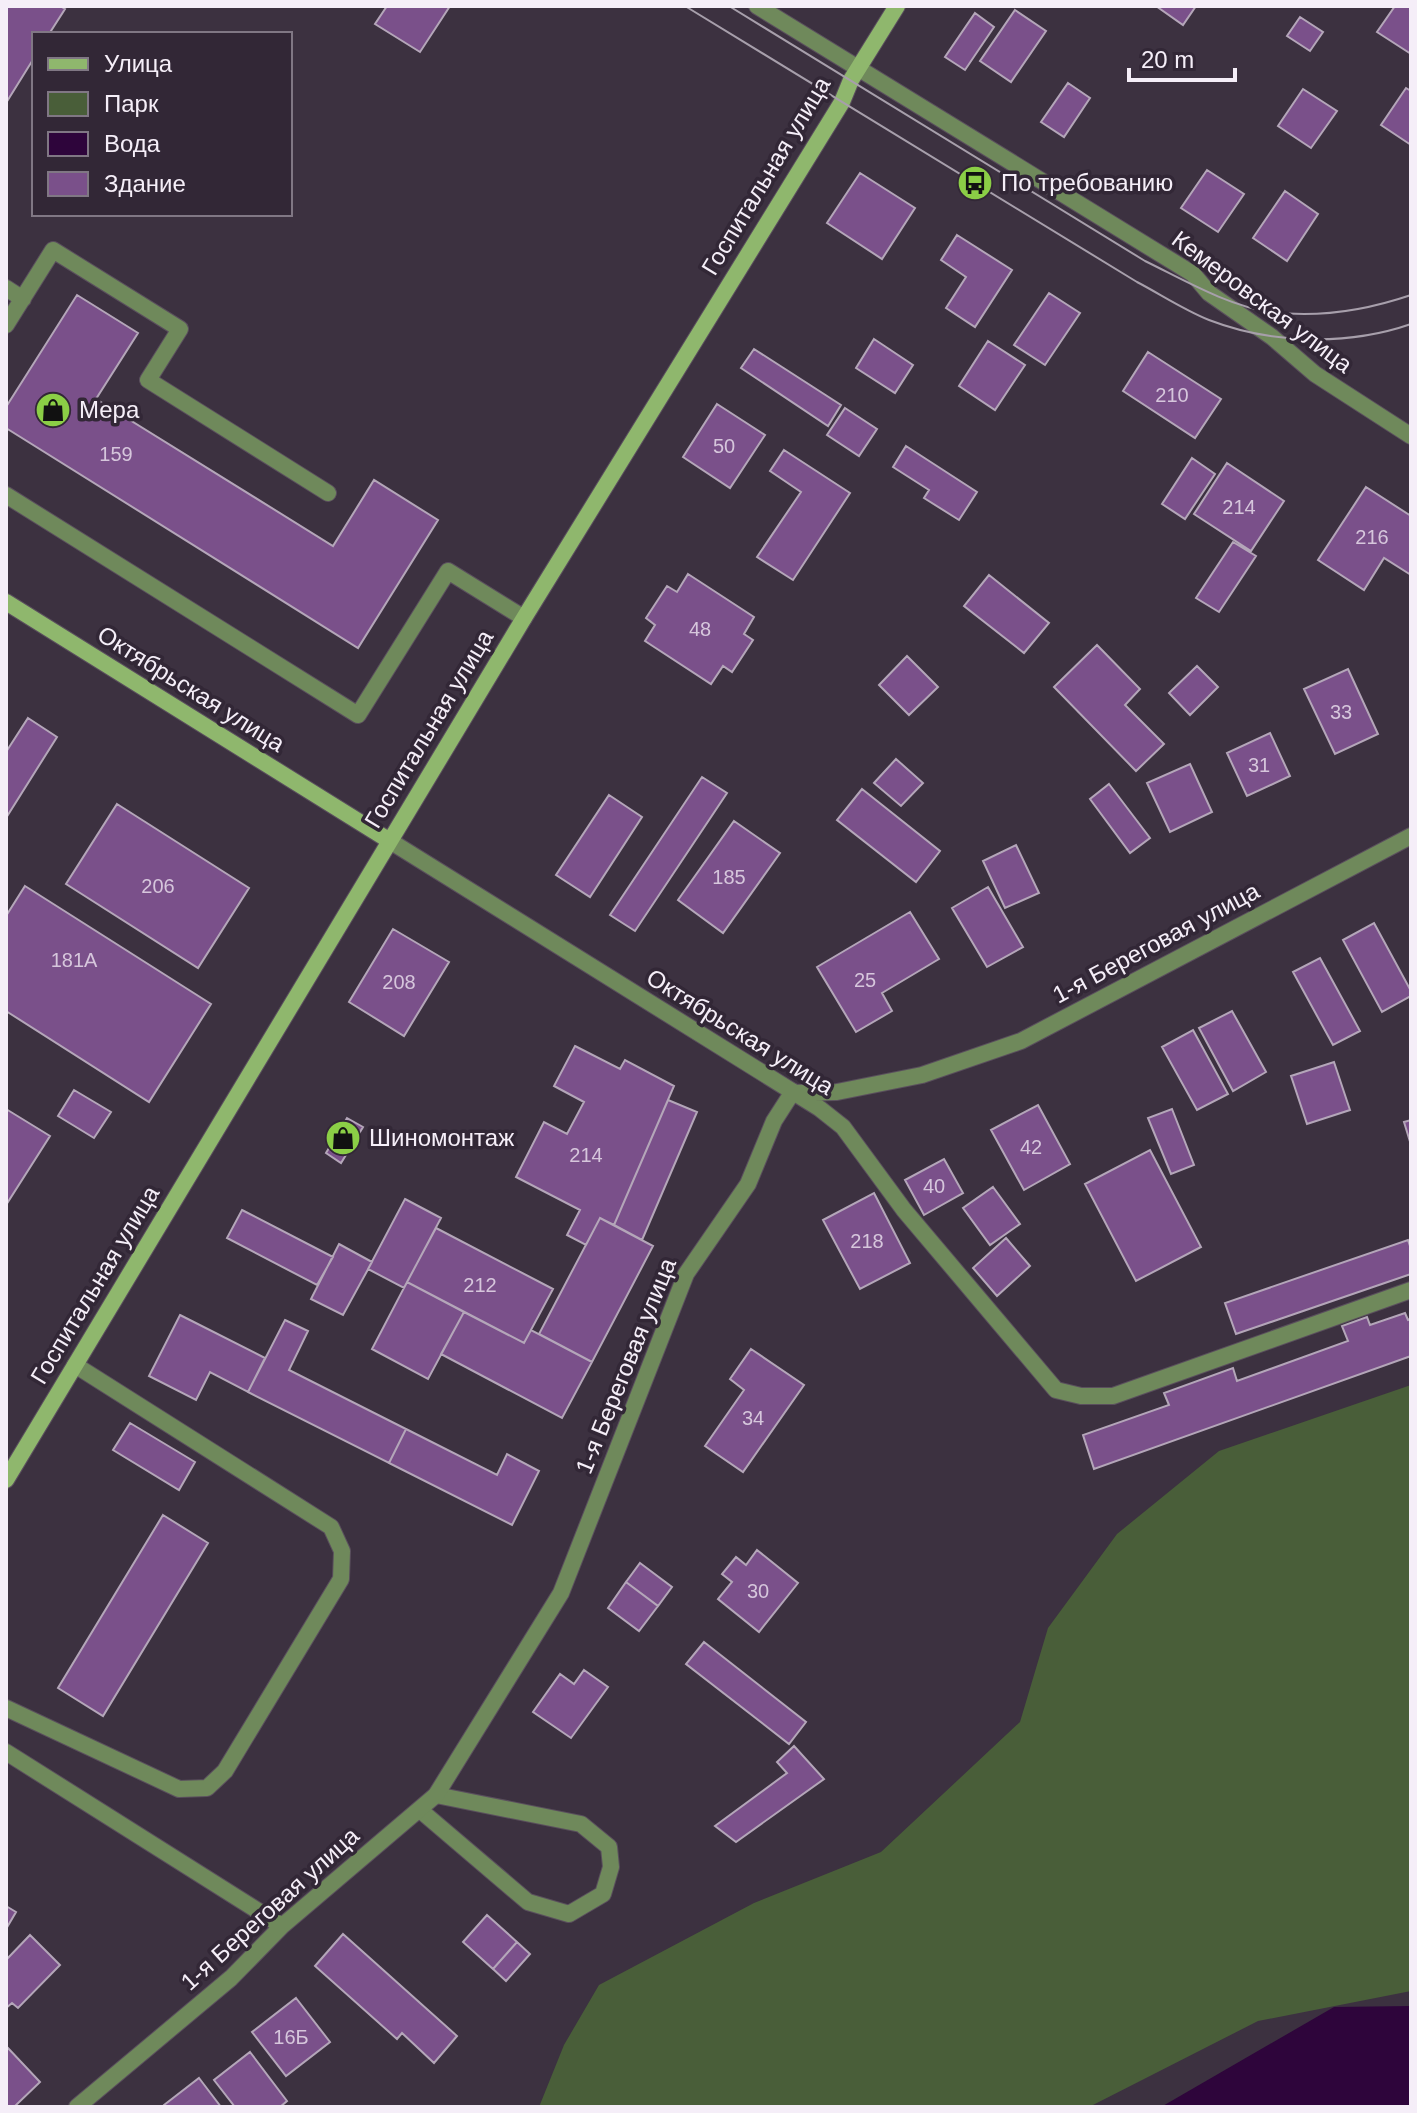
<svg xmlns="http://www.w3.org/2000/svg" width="1417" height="2113" viewBox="0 0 1417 2113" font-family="Arial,sans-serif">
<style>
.green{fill:#495e39}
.water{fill:#2e053b}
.building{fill:#7a508a;stroke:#b4a6b9;stroke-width:2}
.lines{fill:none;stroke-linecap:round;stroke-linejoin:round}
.lane-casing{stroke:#5a4f5d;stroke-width:18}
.street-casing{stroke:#5a4f5d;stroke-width:18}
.secondary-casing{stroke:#5a4f5d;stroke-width:18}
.lane{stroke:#6f895b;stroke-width:16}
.street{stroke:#6f895b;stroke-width:16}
.secondary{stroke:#8fb76d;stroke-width:16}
.tram{stroke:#a79fab;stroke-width:2}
.labels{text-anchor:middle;stroke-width:7;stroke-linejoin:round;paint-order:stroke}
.number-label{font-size:20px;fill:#d6c6dc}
.street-label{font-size:24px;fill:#f5eef8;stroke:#322736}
.poi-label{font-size:24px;fill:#f5eef8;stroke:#322736;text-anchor:start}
</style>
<rect width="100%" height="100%" fill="#3c3140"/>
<path class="green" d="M1411 1385V1991L1258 2021 1089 2107H539L564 2045 599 1985 754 1903 881 1852 1020 1722 1048 1628 1117 1534 1219 1451Z"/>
<path class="water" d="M1411 2006V2107H1161L1334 2007Z"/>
<path class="building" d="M6 6H60L65 9 49 34H34V58L6 103Z
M387 6H450L420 52 375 24Z
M1156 6H1196L1183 25Z
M1395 6H1411V54L1377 32Z
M1015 10 1046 31 1011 82 980 61Z
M975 13 994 27 965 70 945 57Z
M1300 17 1323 32 1310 51 1287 36Z
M1068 83 1090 98 1064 137 1041 122Z
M1406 88 1411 91V145L1381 125Z
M1303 89 1337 111 1311 148 1278 126Z
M1207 170 1244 194 1218 232 1181 208Z
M860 173 915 208 882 259 827 223Z
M1285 191 1318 214 1287 261 1253 238Z
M957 235 1012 270 975 327 946 308 966 277 941 260Z
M1049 293 1080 313 1045 365 1014 345Z
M77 295 138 333 96 399 333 546 374 480 438 520 358 648 6 428V407Z
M874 339 913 365 895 393 856 368Z
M988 341 1025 365 995 410 959 386Z
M754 349 841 405 828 426 741 368Z
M1148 352 1221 399 1195 438 1123 391Z
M717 404 765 435 730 488 683 457Z
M845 408 877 429 859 456 827 435Z
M906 446 977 492 959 520 924 498 929 490 893 467Z
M784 450 850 493 793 580 757 557 801 492 770 471Z
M1192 458 1215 474 1185 519 1162 504Z
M1227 463 1284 501 1251 551 1194 514Z
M1366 487 1411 516V575L1384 558 1364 590 1318 560Z
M1233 542 1256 556 1219 612 1196 598Z
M688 574 754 617 744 634 753 640 732 672 723 666 711 684 645 641 655 625 646 618 667 586 677 592Z
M989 575 1049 623 1024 653 964 606Z
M1097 645 1140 689 1125 705 1164 744 1136 771 1054 687Z
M907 656 938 687 909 715 879 685Z
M1197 666 1218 687 1190 715 1169 693Z
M1348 669 1378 734 1335 754 1304 689Z
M28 718 57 737 6 818V752Z
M1270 733 1290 776 1247 796 1227 753Z
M896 759 923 783 901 806 874 783Z
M1190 764 1212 812 1170 832 1147 783Z
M702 777 727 793 635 931 610 915Z
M1109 784 1150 838 1130 853 1090 799Z
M862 789 940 851 916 882 837 820Z
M609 795 642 817 590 897 556 875Z
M117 804 249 888 198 968 66 884Z
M734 821 780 853 723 933 678 900Z
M1016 845 1039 893 1005 908 983 861Z
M25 886 211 1004 149 1102 6 1011V916Z
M988 887 1023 947 987 967 952 908Z
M910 912 939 959 882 993 892 1011 856 1032 817 967Z
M1374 923 1411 991V996L1382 1012 1343 940Z
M393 929 449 962 404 1036 349 1002Z
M1320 958 1360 1031 1333 1045 1293 972Z
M1232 1011 1266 1072 1233 1091 1199 1028Z
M1193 1030 1228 1094 1197 1110 1162 1047Z
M575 1046 620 1069 625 1060 674 1086 614 1225 600 1218 586 1245 567 1235 580 1210 516 1177 544 1122 567 1134 584 1102 554 1086Z
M1334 1062 1350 1110 1307 1124 1291 1076Z
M74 1090 111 1112 94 1138 58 1116Z
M668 1100 697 1112 642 1240 614 1225Z
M1038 1105 1070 1164 1024 1190 991 1130Z
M6 1109 50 1136 6 1205Z
M1172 1109 1194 1165 1171 1174 1148 1118Z
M347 1118 363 1127 341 1163 326 1153Z
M1411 1120V1145L1404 1122Z
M1150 1150 1201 1247 1136 1281 1085 1184Z
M944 1159 963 1193 924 1215 905 1180Z
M993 1187 1020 1224 990 1245 963 1208Z
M874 1193 910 1263 860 1289 823 1220Z
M405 1199 441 1218 404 1288 368 1269Z
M242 1210 333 1257 317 1285 227 1238Z
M600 1218 653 1246 592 1362 539 1334Z
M436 1228 553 1289 524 1343 407 1282Z
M1006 1238 1030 1266 997 1296 973 1268Z
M1408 1240 1411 1249V1274L1236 1334 1225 1303Z
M339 1244 372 1262 343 1315 311 1299Z
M407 1282 464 1312 428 1379 372 1349Z
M464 1312 524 1343 531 1330 592 1362 562 1418 441 1354Z
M1405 1313 1408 1320 1411 1319V1356L1094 1469 1083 1435 1169 1405 1164 1393 1233 1368 1237 1381 1348 1341 1342 1326 1367 1317 1370 1325Z
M180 1315 265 1358 248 1392 210 1372 196 1400 149 1376Z
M285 1320 308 1331 289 1370 406 1429 389 1463 248 1392Z
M751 1349 804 1385 743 1472 705 1446 744 1390 730 1379Z
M130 1423 195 1462 179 1490 113 1450Z
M406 1429 497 1475 507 1454 539 1471 512 1525 389 1463Z
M163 1515 208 1543 103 1716 58 1688Z
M757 1550 798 1583 759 1632 718 1599 732 1582 722 1574 736 1557 746 1565Z
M640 1563 672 1587 658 1606 626 1582Z
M626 1582 658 1606 639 1631 608 1608Z
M704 1642 806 1722 789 1744 686 1664Z
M584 1670 608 1687 571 1738 533 1712 560 1674 574 1684Z
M794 1746 824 1779 736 1842 715 1826 787 1773 777 1762Z
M6 1906 16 1912 6 1929Z
M487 1915 517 1942 493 1969 463 1942Z
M343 1934 457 2036 434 2063 402 2033 397 2039 315 1966Z
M30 1935 60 1965 18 2008 12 2003 6 2008V1960Z
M517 1942 530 1954 506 1981 493 1969Z
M296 1998 330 2042 286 2076 252 2032Z
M7 2047 40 2082 14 2107H6Z
M250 2052 287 2101 280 2107H235L214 2080Z
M199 2078 221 2107H165L164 2105Z"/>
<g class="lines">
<defs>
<path id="lane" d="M6 288 23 299
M6 325 53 250 180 329 148 380 328 493
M6 495 358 715 448 571 524 618
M6 1708 179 1789 207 1788 225 1771 341 1579 342 1551 331 1527 75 1365
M420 1810 528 1902 569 1914 603 1894 611 1867 609 1847 581 1824 436 1795"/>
<path id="street" d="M757 6 1193 274 1209 293 1272 337 1315 374 1411 436
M390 841 819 1108 843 1127 904 1210 1056 1390 1081 1396H1113L1411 1290
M6 1752 282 1926
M77 2107 231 1978 282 1926 436 1795 561 1593 686 1274 748 1184 774 1121 792 1093 837 1092 922 1075 1021 1041 1411 836"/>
<path id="secondary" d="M6 602 390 841
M6 1480 524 618 842 102 851 80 897 6"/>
</defs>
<use href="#lane" class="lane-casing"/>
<use href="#street" class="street-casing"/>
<use href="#secondary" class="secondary-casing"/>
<use href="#lane" class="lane"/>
<use href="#street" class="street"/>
<use href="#secondary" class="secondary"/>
<path class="tram" d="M685 6 1137 282C1160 294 1184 310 1209 320 1271 344 1348 346 1411 324
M729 6 1145 261C1184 280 1228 306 1271 312 1318 318 1367 310 1411 295"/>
</g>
<defs>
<symbol id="bus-disc" viewBox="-11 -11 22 22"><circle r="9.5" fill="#8bce46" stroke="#322736"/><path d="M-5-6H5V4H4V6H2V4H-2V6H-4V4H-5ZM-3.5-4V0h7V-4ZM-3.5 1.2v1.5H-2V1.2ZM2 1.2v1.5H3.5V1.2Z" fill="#111"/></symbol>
<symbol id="shop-disc" viewBox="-11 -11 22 22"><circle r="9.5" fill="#8bce46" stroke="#322736"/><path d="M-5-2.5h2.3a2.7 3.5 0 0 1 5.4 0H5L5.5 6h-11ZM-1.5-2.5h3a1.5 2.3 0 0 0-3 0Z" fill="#111"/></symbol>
</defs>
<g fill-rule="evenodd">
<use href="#bus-disc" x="955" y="163" width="40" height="40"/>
<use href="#shop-disc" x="33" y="390" width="40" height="40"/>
<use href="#shop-disc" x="323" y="1118" width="40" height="40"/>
</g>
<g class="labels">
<g class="number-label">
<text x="1172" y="402">210</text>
<text x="724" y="453">50</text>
<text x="116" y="461">159</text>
<text x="1239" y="514">214</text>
<text x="1372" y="544">216</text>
<text x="700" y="636">48</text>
<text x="1341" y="719">33</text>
<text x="1259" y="772">31</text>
<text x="729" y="884">185</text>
<text x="158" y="893">206</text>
<text x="74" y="967">181А</text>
<text x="865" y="987">25</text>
<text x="399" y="989">208</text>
<text x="1031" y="1154">42</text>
<text x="586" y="1162">214</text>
<text x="934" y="1193">40</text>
<text x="867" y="1248">218</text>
<text x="480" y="1292">212</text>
<text x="753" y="1425">34</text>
<text x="758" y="1598">30</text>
<text x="291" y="2044">16Б</text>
</g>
<g class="street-label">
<text transform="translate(766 176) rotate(-59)" y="8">Госпитальная улица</text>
<text transform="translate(1262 302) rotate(37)" y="8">Кемеровская улица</text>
<text transform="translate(191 689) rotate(32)" y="8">Октябрьская улица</text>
<text transform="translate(429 729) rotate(-59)" y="8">Госпитальная улица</text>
<text transform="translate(1156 943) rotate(-28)" y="8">1-я Береговая улица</text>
<text transform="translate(740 1032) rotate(32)" y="8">Октябрьская улица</text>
<text transform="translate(95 1285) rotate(-59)" y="8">Госпитальная улица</text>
<text transform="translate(626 1366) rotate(-68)" y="8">1-я Береговая улица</text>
<text transform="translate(270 1909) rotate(-42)" y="8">1-я Береговая улица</text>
</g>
<g class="poi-label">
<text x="1001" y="191">По требованию</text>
<text x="79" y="418">Мера</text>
<text x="369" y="1146">Шиномонтаж</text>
</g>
</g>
<rect width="1417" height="2113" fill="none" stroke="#f5eef8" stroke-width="16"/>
<rect x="32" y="32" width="260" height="184" fill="#322736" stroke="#807784" stroke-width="2"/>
<rect x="48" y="58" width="40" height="12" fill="#8fb76d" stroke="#807784" stroke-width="2"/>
<text x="104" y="72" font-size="24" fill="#f5eef8">Улица</text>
<rect x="48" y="92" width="40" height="24" fill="#495e39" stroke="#807784" stroke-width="2"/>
<text x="104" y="112" font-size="24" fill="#f5eef8">Парк</text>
<rect x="48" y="132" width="40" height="24" fill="#2e053b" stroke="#807784" stroke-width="2"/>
<text x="104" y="152" font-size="24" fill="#f5eef8">Вода</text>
<rect x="48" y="172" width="40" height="24" fill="#7a508a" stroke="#807784" stroke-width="2"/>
<text x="104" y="192" font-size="24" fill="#f5eef8">Здание</text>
<path d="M1129 68v12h106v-12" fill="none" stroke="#f5eef8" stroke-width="4"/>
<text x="1141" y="68" font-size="24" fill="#f5eef8" stroke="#322736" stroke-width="6" paint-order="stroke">20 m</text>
</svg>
